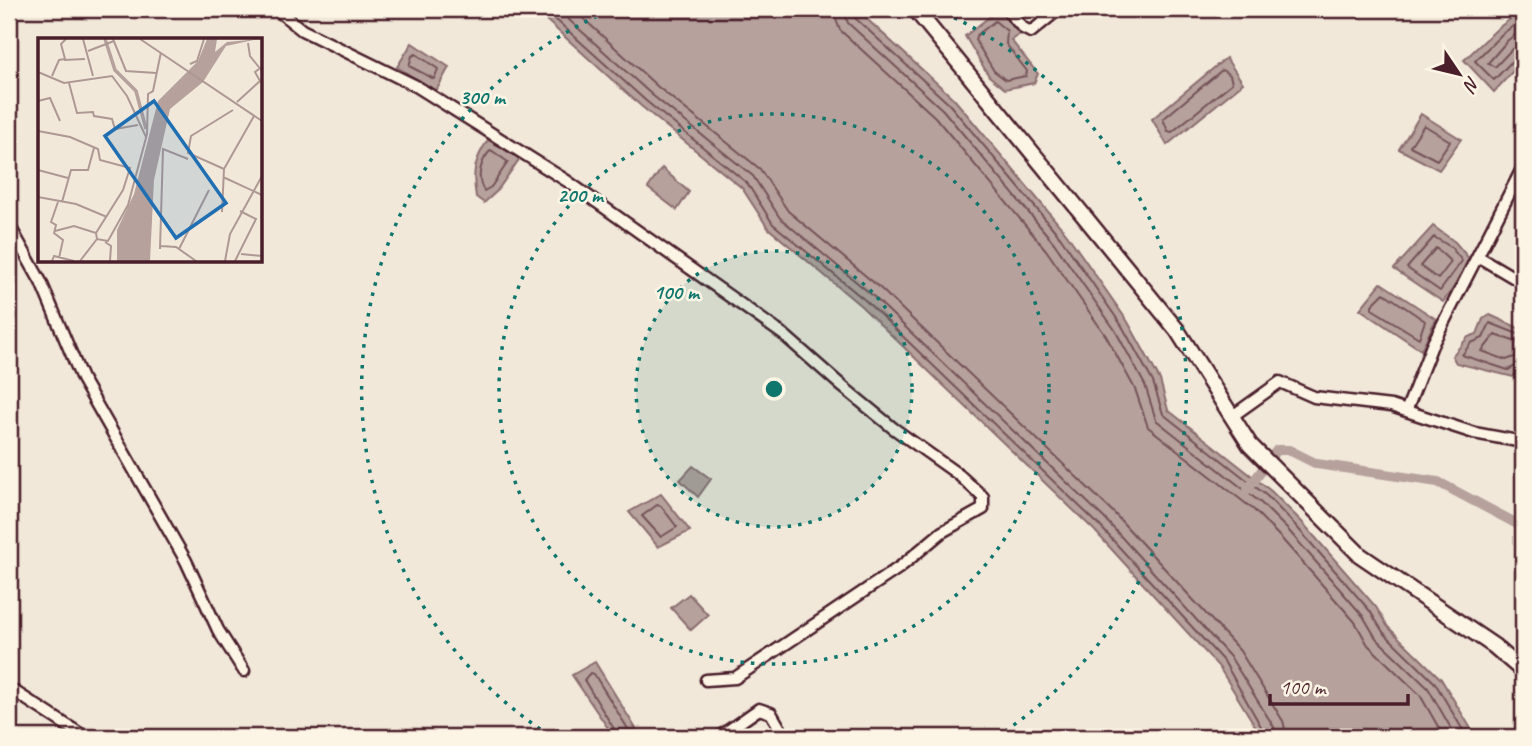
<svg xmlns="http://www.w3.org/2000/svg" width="1532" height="746" viewBox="0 0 1532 746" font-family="Caveat,sans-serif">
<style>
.water{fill:#b6a19c;stroke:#8b6d6f;stroke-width:2}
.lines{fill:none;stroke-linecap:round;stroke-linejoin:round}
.shore{stroke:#755358;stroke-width:2}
.canal{stroke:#b6a19c;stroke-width:10}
.street-casing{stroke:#4a1f2b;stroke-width:15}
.secondary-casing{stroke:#4a1f2b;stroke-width:19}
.street{stroke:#fcf5e5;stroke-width:10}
.secondary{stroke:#fcf5e5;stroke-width:14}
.ring{fill:none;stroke:#0f766e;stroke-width:3.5;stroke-dasharray:3.5 7}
.inset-river{fill:none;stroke:#b6a19c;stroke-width:3.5}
.inset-road{fill:none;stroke:#ae9894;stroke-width:2}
.view{fill:#1f6fb2;fill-opacity:0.15;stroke:#1f6fb2;stroke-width:3.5}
.inset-edge{fill:none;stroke:#4a1f2b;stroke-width:3.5}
.centre{fill:#0f766e;stroke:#fcf5e5;stroke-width:3.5}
.ring-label{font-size:21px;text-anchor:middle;font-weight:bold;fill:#0f766e;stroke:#fcf5e5;stroke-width:5;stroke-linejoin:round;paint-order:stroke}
</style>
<rect width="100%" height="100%" fill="#f1e8da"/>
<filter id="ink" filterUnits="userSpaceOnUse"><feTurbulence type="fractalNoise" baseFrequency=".0143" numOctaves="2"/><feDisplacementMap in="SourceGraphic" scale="14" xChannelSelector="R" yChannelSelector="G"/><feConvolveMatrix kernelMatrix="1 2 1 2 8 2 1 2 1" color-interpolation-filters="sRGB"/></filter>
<g filter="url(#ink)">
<path class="water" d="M534 9H856L954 99 1066 233 1128 322 1160 380 1168 410 1271 491 1301 521 1376 607 1388 627 1441 679 1476 737H1262L1219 667 1094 530 861 306 768 228 742 188 641 106Z
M998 10 1020 34 1011 40 1038 74 1034 83 1005 89 989 76 965 36Z
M1523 10V60L1494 92 1464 60 1498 28Z
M412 43 449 67 436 91 397 67Z
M1226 58 1243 83 1167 145 1152 119Z
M1421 114 1461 139 1439 170 1399 149Z
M488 140 520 158 497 191 484 203 476 197C472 173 474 160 488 140Z
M662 168 689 192 677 210 648 188Z
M1433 226 1455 242 1472 262 1443 302 1394 269Z
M1381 283 1436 319 1421 350 1360 309Z
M1490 315 1523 330V365L1513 377 1456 363 1452 356 1468 337 1477 334 1483 319Z
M693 466 711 479 698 497 680 480Z
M661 494 690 531 658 547 629 512Z
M689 594 708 615 691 630 671 608Z
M595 662 641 737H614L572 675Z"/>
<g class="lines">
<path class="shore" d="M544 9 646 101 747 183 773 224 866 301 1099 525 1225 663 1267 737
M557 9 652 95 753 176 780 218 872 295 1105 519 1231 658 1274 727 1276 737
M573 9 658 87 760 169 788 211 879 287 1113 512 1240 651 1283 721 1287 737
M832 9 840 30 935 117 1046 250 1106 336 1135 389 1148 427 1254 510 1281 538 1355 622 1368 645 1420 695 1444 737
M843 9 848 23 943 110 1054 243 1115 330 1145 385 1156 420 1261 503 1289 531 1363 616 1376 638 1428 688 1456 737
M851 9 854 17 949 104 1061 238 1122 326 1153 382 1163 414 1267 496 1295 525 1370 611 1383 632 1435 683 1467 737
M1523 19 1502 34 1475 61 1494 80 1516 57 1523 56
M995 21 1007 31 1006 44 1027 71 1026 76 1006 80 994 71 975 40 976 36Z
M1523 29 1508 40 1488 63 1495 67 1512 49 1523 47
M416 54 438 69 434 79 409 66 412 56Z
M1222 70 1230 75 1232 83 1172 132 1168 131 1163 119Z
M1424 125 1450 141 1437 160 1410 146Z
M491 150 508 162 491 187 484 191C476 178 480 161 491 150Z
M1434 237 1451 247 1462 261 1440 291 1407 268Z
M1436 248 1451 262 1438 279 1420 266Z
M1384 293 1425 321 1419 338 1372 309V305Z
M1523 336 1490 323 1483 338 1471 343 1462 355 1508 370 1523 362
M1523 344 1495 335 1482 351 1506 360 1523 354
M657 505 661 506 677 527 661 537 642 516Z
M619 737 584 680 590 673 594 674 633 737"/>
<path class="canal" d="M1248 489 1277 450H1289L1317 464 1438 482 1523 527"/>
<defs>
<path id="street" d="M276 9 302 30 416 86 567 181 784 335 843 387 893 428 959 475 983 497V509L942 532 900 567 735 678 706 680
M1006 9 1023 28 1031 32 1059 9
M9 225 41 282 82 379 186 561 218 630 244 671
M1479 257 1523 283
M1407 409 1432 345 1523 167
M1231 417 1280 382 1314 397 1391 406 1474 433 1523 442
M9 688 85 737
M719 737 759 709 771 713 785 737"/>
<path id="secondary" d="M915 9 1177 330 1250 445 1360 555 1494 646 1523 671"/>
</defs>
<use href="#street" class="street-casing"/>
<use href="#secondary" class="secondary-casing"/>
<use href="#street" class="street"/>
<use href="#secondary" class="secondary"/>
</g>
</g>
<circle cx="774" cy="389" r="138" fill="#0f766e" fill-opacity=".12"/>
<g class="ring">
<circle cx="774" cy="389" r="138"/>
<circle cx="774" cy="389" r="275"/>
<path d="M549 735A413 413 0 0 1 613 9M935 9A413 413 0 0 1 999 735"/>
</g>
<g transform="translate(38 38)">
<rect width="224" height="224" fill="#f1e8da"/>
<path d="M169 1H179L177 14 189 4 220 1 188 8 165 44 132 71 116 142 112 223H79V192L96 156 120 63 160 23Z" fill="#b6a19c"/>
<path class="inset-river" d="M67 1 77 32 98 53 108 91"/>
<path class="inset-road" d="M45 1 55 38M75 1 88 33 118 35M102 1 224 83M210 5 212 18 224 33M50 13 76 3M26 22 47 21M152 26 159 23 166 1M0 34 26 45 74 38 89 58 108 99M14 38 21 22 27 21 23 6 28 1M31 45 39 75 55 74 56 78 74 81 77 91 100 87M0 63 12 60 22 83M199 64 222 43 217 34 221 31M0 93 32 99 60 111 62 122 92 130 85 152 58 195 59 201M186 131 216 78M0 132 30 140M185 139 224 157M0 159 38 166 69 179M20 164 13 184 18 187 16 195 25 202 21 220M24 164 33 132H50L56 110M184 174 186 131 150 115 153 98 195 72M17 193 36 188 58 195M67 204 73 208 72 223M123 208 138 209 158 223M122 211 125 111 150 121M141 211 171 152M203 216 224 218M14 223 16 218 36 223M42 223 59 201 70 203 90 167 109 96 110 56 115 53 123 14M187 223 192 196 224 138M197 223 218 181 202 173"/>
<path class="view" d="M116 63 188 165 138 200 67 98Z"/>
<rect width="224" height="224" class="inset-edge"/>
</g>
<circle cx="774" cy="389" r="10" class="centre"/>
<g class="ring-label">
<text x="482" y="104">300 m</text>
<text x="580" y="202">200 m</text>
<text x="676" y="299">100 m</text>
</g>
<rect width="1532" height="746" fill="none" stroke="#fcf5e5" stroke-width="35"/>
<rect x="18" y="18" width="1497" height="711" fill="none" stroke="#4a1f2b" stroke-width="2.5" filter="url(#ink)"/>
<g transform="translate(1459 74) rotate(125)" stroke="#fcf5e5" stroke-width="5" paint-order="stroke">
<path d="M0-5L12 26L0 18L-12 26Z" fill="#4a1f2b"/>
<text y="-10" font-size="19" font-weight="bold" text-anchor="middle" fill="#4a1f2b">N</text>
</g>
<path d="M1270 694v10h138v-10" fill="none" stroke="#4a1f2b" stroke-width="3.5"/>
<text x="1280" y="694" font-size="21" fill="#4a1f2b" stroke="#fcf5e5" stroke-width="5" paint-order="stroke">100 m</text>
</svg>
